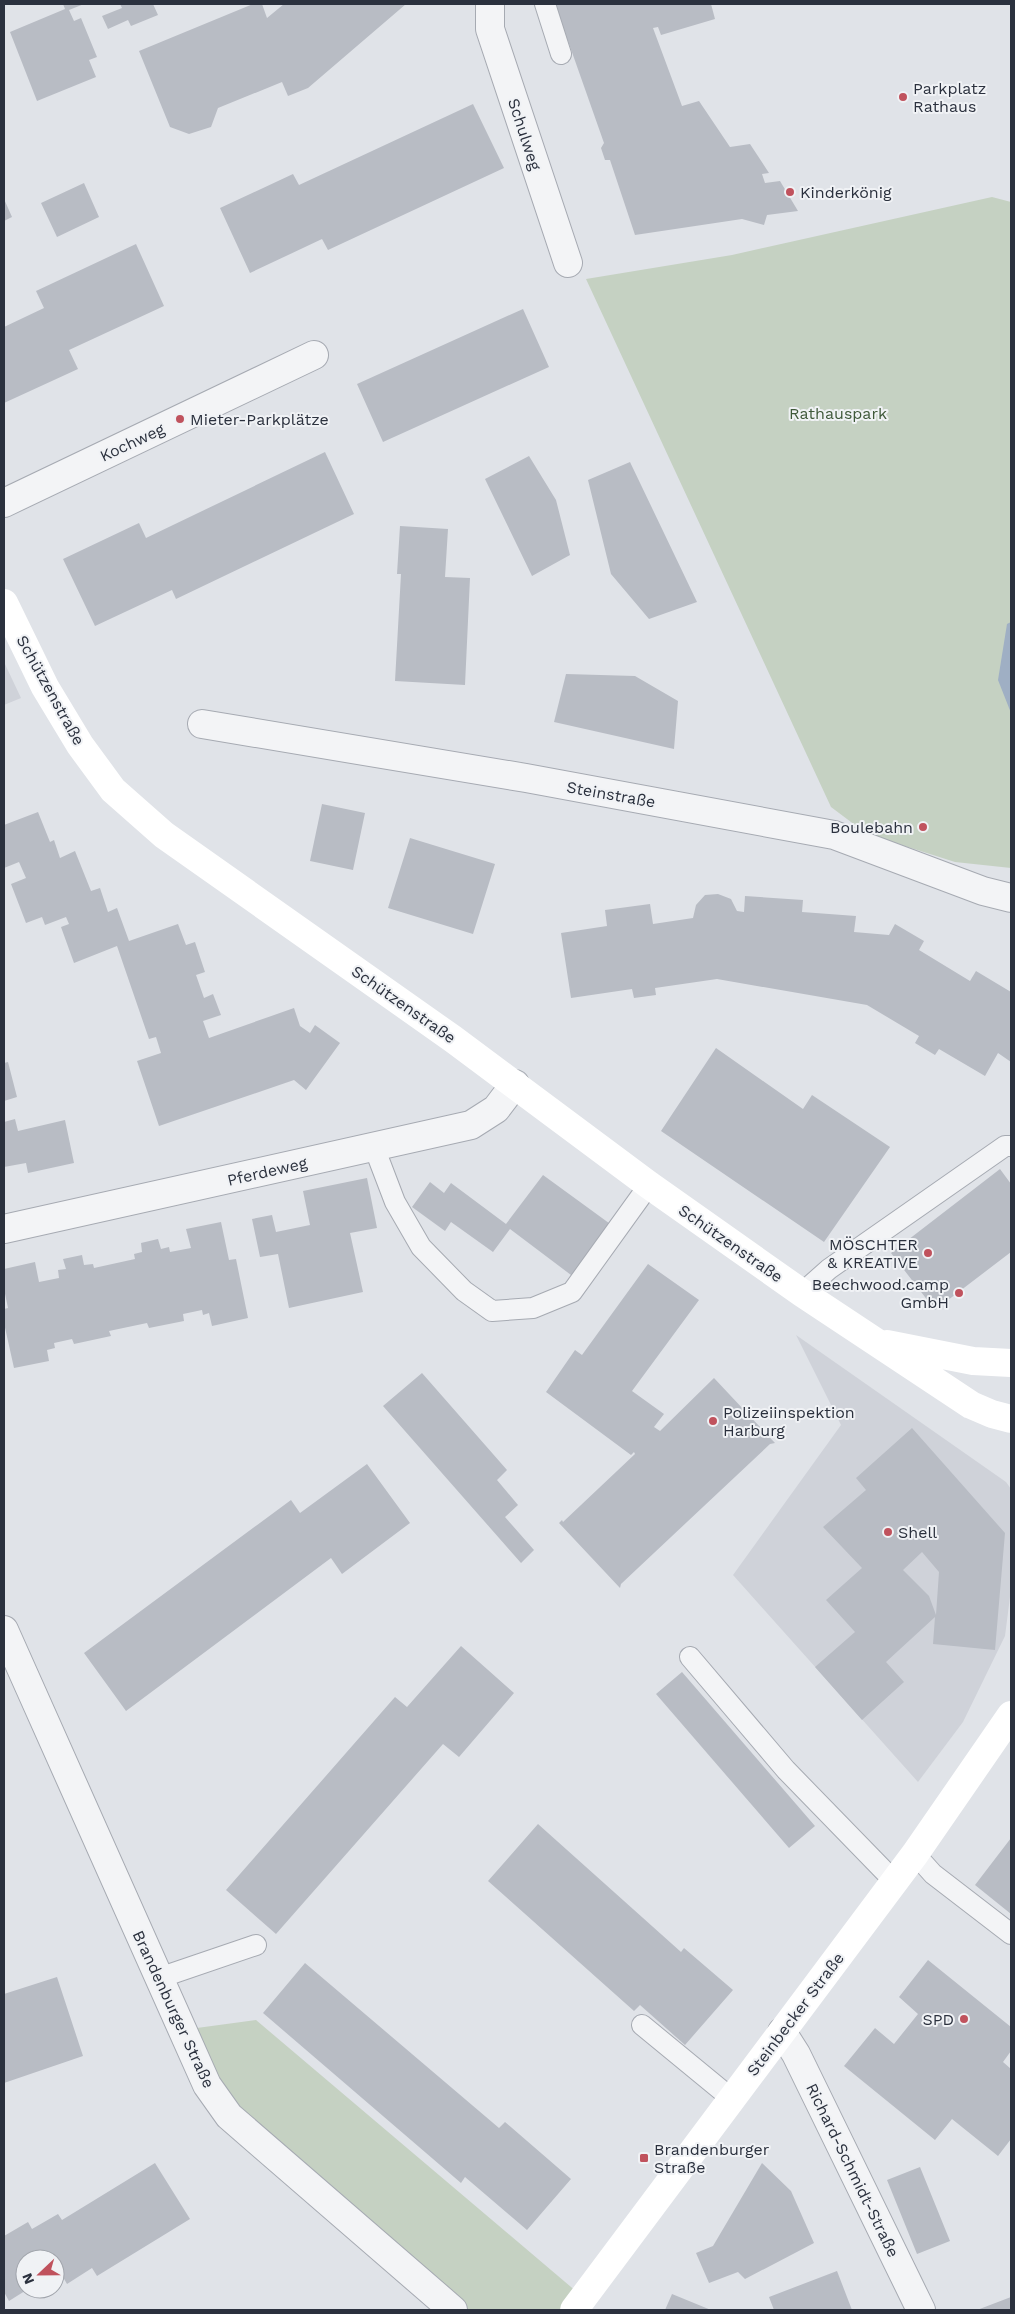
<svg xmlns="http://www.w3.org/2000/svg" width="1015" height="2314" viewBox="0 0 1015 2314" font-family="'Work Sans',sans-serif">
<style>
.built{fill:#cfd2d9}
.green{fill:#c5d1c2}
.water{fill:#9fafc4}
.building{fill:#b8bcc4;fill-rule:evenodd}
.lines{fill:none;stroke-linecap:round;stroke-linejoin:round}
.lane-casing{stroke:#a6aab2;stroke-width:22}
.street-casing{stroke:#a6aab2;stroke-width:30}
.lane{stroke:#f3f4f6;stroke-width:20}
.street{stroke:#f3f4f6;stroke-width:28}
.secondary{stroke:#fff;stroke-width:28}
.poi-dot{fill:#c0525d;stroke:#f0f2f5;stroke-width:2}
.labels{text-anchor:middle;stroke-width:4;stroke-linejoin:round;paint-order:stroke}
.poi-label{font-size:16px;fill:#2b313e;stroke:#f0f2f5;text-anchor:start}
.street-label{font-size:16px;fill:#2b313e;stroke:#f0f2f5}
.park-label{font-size:16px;fill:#3e5839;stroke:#f0f2f5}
</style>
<rect width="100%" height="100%" fill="#e0e3e8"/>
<path class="built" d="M4 662 21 698 4 705Z
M796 1335 1006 1482 1011 1489V1589L1005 1636 963 1722 918 1782 733 1575 841 1425Z"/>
<path class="green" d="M992 197 1011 202V868L955 862 867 834 831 807 586 279 732 255Z
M256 2020 584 2298 574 2310H453L229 2116 182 2030Z"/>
<path class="water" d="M1011 622V713L998 680 1007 624Z"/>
<path class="building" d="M63 4H84L69 10 74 21 81 18 97 57 89 60 96 77 37 101 10 32 65 9Z
M120 4H153L158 15 131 26 128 20 108 29 102 16 122 8Z
M253 4H262L267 18 284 4H406L308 88 288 96 282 82 218 108 211 127 189 134 170 127 139 51Z
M555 4H711L715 19 661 35 658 27 653 28 682 106 699 101 730 147 750 144 769 173 762 174 765 183 780 181 798 211 767 215 764 225 742 219 635 235 610 160H605L601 148 604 143Z
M473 104 504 168 328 250 322 239 250 273 220 208 293 174 299 185Z
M84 183 99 217 57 237 41 203Z
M4 199 12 217 4 221Z
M136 244 164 306 69 350 78 369 4 403V327L44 308 36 291Z
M523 309 549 367 383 442 357 384Z
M325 452 354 514 176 599 172 590 95 626 63 559 139 523 146 538Z
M529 456 556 500 570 555 532 576 485 479Z
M630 462 697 602 649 619 611 574 588 480Z
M400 526 448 529 445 577 470 578 465 685 395 681 401 574H397Z
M566 674 635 676 678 701 674 749 554 722Z
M322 804 365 813 353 870 310 861Z
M38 812 50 842 54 840 60 858 75 851 91 891 100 888 108 912 117 908 129 941 178 924 186 945 195 942 205 972 196 975 204 998 213 994 221 1015 203 1021 209 1038 294 1008 300 1026 310 1033 315 1025 340 1043 306 1090 294 1080 159 1126 137 1061 161 1053 156 1037 149 1039 117 946 74 963 61 927 69 924 66 917 45 925 42 917 26 923 11 884 26 878 19 862 4 868V825Z
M410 838 495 864 473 934 388 908Z
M718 894 731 899 737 911 744 912 745 896 803 900 802 912 856 916 854 932 889 935 895 924 924 941 919 950 970 981 976 971 1011 992V1062L998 1053 985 1076 939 1049 935 1055 915 1043 919 1036 867 1005 717 979 655 988 656 995 634 998 632 989 571 998 561 933 607 926 605 910 650 904 653 924 693 918 696 905 705 895Z
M716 1048 803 1109 812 1095 890 1147 824 1242 661 1131Z
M8 1062 17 1097 4 1101V1063Z
M15 1119 18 1131 65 1120 74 1163 28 1173 26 1163 4 1167V1122Z
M1000 1169 1011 1184V1252L935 1310 891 1253Z
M543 1175 613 1226 575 1278 510 1229 493 1252 451 1222 445 1231 412 1207 430 1182 444 1193 451 1183 506 1224Z
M367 1178 377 1228 350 1233 363 1292 289 1308 278 1254 260 1257 252 1219 272 1215 276 1232 310 1225 303 1191Z
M221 1222 229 1260 236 1259 248 1318 212 1326 209 1313 203 1315 202 1310 183 1314 184 1321 149 1328 147 1323 109 1331 111 1336 74 1344 72 1339 54 1343 55 1348 47 1350 49 1361 14 1368 4 1323V1309L8 1308 4 1289V1269L35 1262 39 1282 59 1278 58 1270 66 1269 63 1259 82 1255 84 1265 93 1264 94 1268 135 1259 134 1254 142 1252 141 1243 158 1239 161 1249 169 1247 170 1252 191 1248 186 1229Z
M648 1264 699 1300 632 1391 664 1414 654 1427 660 1431 714 1378 775 1443 770 1444 621 1584 620 1588 559 1523 562 1520 563 1522 635 1454 634 1452 631 1455 546 1392 575 1350 582 1355Z
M422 1373 507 1470 497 1480 518 1505 505 1517 534 1550 521 1563 383 1406Z
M912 1428 1005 1533 995 1650 933 1644 935 1617 886 1662 904 1682 862 1720 815 1667 855 1632 826 1600 862 1568 823 1527 866 1490 856 1478ZM922 1552 939 1572 936 1615 929 1596 903 1570Z
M367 1464 410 1523 342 1574 331 1558 126 1711 84 1653 291 1500 300 1513Z
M461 1646 514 1693 459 1757 443 1744 276 1934 226 1890 395 1697 407 1707Z
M682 1672 815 1826 789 1848 656 1694Z
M538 1824 681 1952 684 1948 733 1990 685 2045 640 2005 634 2011 488 1881Z
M1011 1838V1914L975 1885Z
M928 1960 1011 2027V2051L1003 2062 1011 2069V2139L998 2156 952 2119 935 2140 844 2066 875 2028 894 2044 918 2014 899 1997Z
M305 1963 499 2128 505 2122 571 2179 527 2230 465 2177 461 2183 263 2013Z
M57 1977 83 2056 4 2083V1994Z
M155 2163 190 2219 97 2276 92 2268 67 2284 63 2277 55 2282V2259H25V2289H28L9 2301 4 2292V2236L28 2222 32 2229 58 2214 62 2220Z
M762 2163 791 2191 814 2243 745 2279 738 2272 709 2283 696 2253 713 2246Z
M920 2167 950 2241 917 2254 887 2180Z
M837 2271 852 2310H774L769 2297Z
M33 2289H43L35 2294Z
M672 2294 711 2310H665Z
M1011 2297V2310H977Z"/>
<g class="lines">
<defs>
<path id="lane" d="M545 4 561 54
M374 1147 395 1202 421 1247 464 1291 492 1311 533 1308 572 1292 649 1185
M802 1293 829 1269 1005 1146H1011
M690 1657 786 1770 894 1881
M915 1854 933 1874 1011 1934
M159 1978 256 1945
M642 2025 732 2099"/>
<path id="street" d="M490 4V29L568 263
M4 503 314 355
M202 724 526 778 834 835 983 891 1011 898
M4 1229 471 1125 496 1109 515 1084
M4 1630 207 2085 229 2116 453 2310
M782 2032 796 2054 921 2310"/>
</defs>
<use href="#lane" class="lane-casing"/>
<use href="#street" class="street-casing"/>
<use href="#lane" class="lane"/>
<use href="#street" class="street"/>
<path class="secondary" d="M4 603 45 687 80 745 113 790 164 835 453 1039 649 1185 802 1293 971 1405 992 1414 1011 1419
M887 1344 973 1361 1011 1363
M574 2310 915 1854 1011 1715"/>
</g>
<g class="poi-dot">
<circle cx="903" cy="97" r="5"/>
<circle cx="790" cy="192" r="5"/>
<circle cx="180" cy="419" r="5"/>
<circle cx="923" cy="827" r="5"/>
<circle cx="928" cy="1253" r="5"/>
<circle cx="959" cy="1293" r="5"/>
<circle cx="713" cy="1421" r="5"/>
<circle cx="888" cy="1532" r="5"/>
<circle cx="964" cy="2019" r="5"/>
<rect x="639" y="2153" width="10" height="10" rx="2.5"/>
</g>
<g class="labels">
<g class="poi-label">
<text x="913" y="94">Parkplatz<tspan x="913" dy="18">Rathaus</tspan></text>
<text x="800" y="198">Kinderkönig</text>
<text x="190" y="425">Mieter-Parkplätze</text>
<text x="913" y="833" text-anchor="end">Boulebahn</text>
<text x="918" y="1250" text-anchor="end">MÖSCHTER<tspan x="918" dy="18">&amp; KREATIVE</tspan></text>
<text x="949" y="1290" text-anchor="end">Beechwood.camp<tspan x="949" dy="18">GmbH</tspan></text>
<text x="723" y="1418">Polizeiinspektion<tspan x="723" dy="18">Harburg</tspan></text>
<text x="898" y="1538">Shell</text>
<text x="954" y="2025" text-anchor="end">SPD</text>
<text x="654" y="2155">Brandenburger<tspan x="654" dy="18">Straße</tspan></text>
</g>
<g class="street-label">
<text transform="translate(525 134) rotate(72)" y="6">Schulweg</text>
<text transform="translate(132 442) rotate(-25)" y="6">Kochweg</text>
<text transform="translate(51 690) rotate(61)" y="6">Schützenstraße</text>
<text transform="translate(611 794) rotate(10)" y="6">Steinstraße</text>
<text transform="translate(404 1004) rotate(35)" y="6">Schützenstraße</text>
<text transform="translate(267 1171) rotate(-13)" y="6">Pferdeweg</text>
<text transform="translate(731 1243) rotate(35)" y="6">Schützenstraße</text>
<text transform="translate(174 2009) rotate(65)" y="6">Brandenburger Straße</text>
<text transform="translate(795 2014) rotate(-53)" y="6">Steinbecker Straße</text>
<text transform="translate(853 2170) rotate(64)" y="6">Richard-Schmidt-Straße</text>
</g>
<g class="park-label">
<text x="838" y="419">Rathauspark</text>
</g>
</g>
<rect width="1015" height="2314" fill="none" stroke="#2b313e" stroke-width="10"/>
<g transform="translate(40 2274) rotate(248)"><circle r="24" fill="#f0f2f5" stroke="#a1a5ac"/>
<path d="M0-4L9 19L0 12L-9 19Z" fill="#c0525d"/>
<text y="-8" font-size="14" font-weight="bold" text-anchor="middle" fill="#2b313e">N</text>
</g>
</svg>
